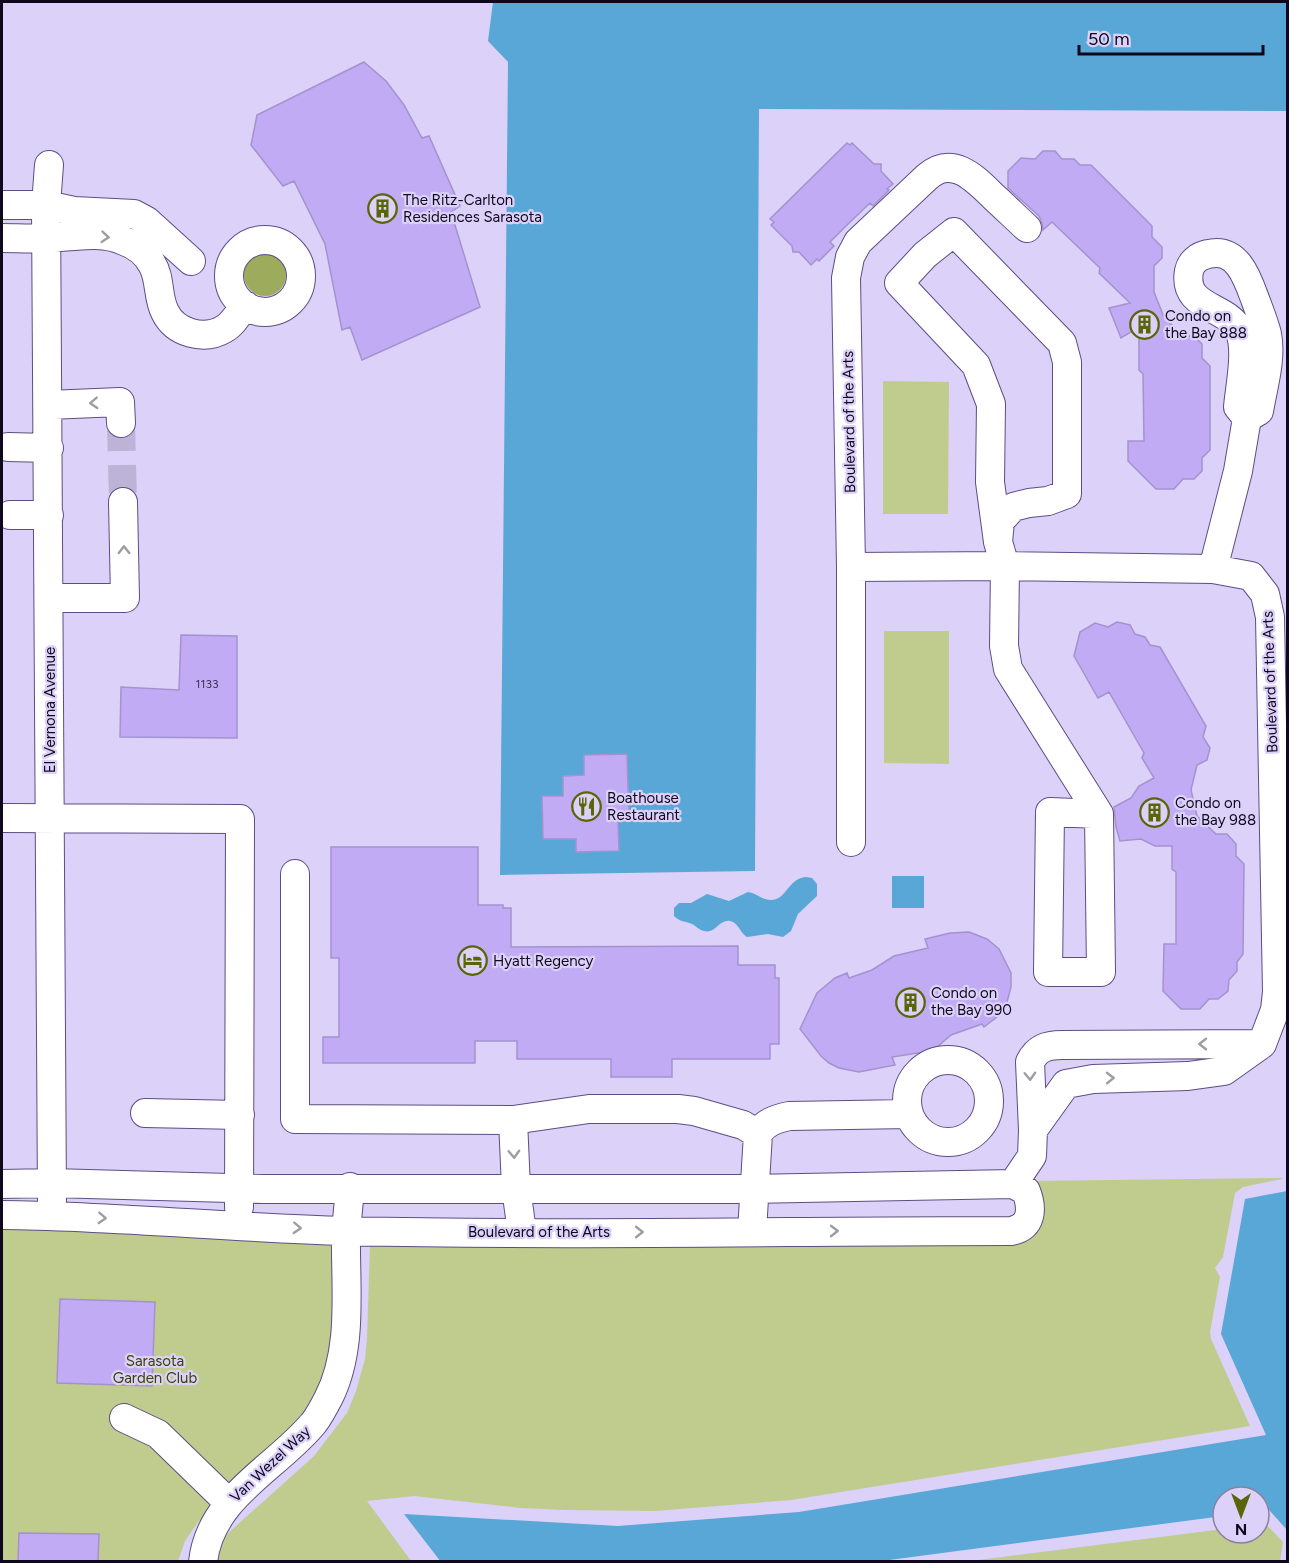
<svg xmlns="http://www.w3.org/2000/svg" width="1289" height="1563" viewBox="0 0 1289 1563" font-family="Figtree,sans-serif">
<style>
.green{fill:#bfcc8e}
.forest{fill:#9dab5d}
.water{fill:#59a7d7}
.building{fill:#c0abf4;stroke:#a492cf;stroke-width:1.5}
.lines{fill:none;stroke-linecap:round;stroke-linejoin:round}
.minor-tunnel{stroke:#bdb3d7;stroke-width:28;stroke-dasharray:28 14;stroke-linecap:butt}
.minor-casing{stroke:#5e4d84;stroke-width:30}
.minor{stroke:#fff;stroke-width:28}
.oneway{stroke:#9f9ca5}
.labels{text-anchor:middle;stroke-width:4.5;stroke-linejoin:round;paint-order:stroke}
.number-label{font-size:12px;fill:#3b3153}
.poi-label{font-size:15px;fill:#0f081d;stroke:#dcd1f8;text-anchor:start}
.street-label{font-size:15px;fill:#0f081d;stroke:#dcd1f8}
.park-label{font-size:15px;fill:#3a4203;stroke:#dcd1f8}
</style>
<rect width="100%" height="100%" fill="#dcd1f8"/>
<path class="green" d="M883 381 949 382 948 514H883Z
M884 631H949V764L884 763Z
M1282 1178V1179L1243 1187 1235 1193 1223 1257 1215 1268 1220 1277 1210 1332 1211 1339 1250 1426 791 1500 655 1511 565 1510 521 1508 414 1496 367 1501 411 1561 205 1562 216 1544 314 1456 347 1413 356 1391 365 1359 367 1338 370 1245 748 1247 995 1244 1020 1241 1032 1181Z
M2 1229 53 1230 344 1244 342 1336 296 1435 198 1522 185 1541 178 1561H2Z
M1265 1523 1283 1542 1280 1561H970L1223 1529V1533H1259V1524Z"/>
<path class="forest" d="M244 275a21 21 0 1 1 42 0a21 21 0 1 1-42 0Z"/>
<path class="water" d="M493 2H1287V111L759 109 755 871 500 875 508 62 488 41Z
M892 876H924V908H892Z
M806 877 812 878 817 884V896L798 914 791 931 783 937 768 934 747 937C740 933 739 923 730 921 719 919 716 934 704 931 699 930 696 926 692 924 685 921 680 922 674 916V908L679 903H691L707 894 729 901 748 892C756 893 762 900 771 900 787 900 787 879 806 877Z
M1287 1191V1530L1269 1510 1259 1511V1497H1223V1516L874 1562H441L404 1514 618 1526 799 1512 1266 1435 1221 1334 1245 1199Z"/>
<path class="building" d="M364 62 386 81 404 105 422 138 429 136 460 206 451 212 480 307 362 360 350 327 342 330 325 244 294 181 283 186 251 145 257 115Z
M847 143 850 145 852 143 874 164H881V171L893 184 887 189 889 190 873 206 870 203 847 225 830 242 834 246 819 261 817 259 811 265 799 252H793L792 246 771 225 774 222 770 219Z
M1043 151H1055L1062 159H1074L1080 165H1091L1152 226V237L1162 247V258L1154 266V292L1164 317 1183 336H1194L1202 344V358L1210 366V450L1202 458V471L1194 479H1183L1174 489H1156L1128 461V441H1144L1143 374 1139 370V327L1121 338 1109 308 1130 303 1099 273 1100 268 1052 222 1043 230 1042 223 1039 216 1008 188V171L1021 158 1035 159Z
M1117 622 1130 625 1135 634 1145 637 1150 645 1160 647 1206 726 1203 737 1210 748 1207 760 1197 765 1191 790 1197 816 1216 834H1227L1236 844V856L1244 864 1243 954 1237 962V971L1229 980 1228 991 1218 999H1209L1200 1009H1181L1163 991 1164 944H1176V872L1172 869V846H1155L1141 839 1120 841 1116 827 1114 807 1131 798 1139 786 1154 778 1142 758 1144 753 1109 692 1098 698 1074 656 1080 632 1095 623 1108 627Z
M181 635 237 636V738L120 737 121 687 179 690Z
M627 754 629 818 618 819 619 851 576 852V839H543L542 796H563V776L584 775V755Z
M331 847H478V905H503V908H511V947L738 946V965H775V978H779V1044H770V1059H672V1077H611V1059H517V1041H475V1063H323V1037H339V958H331Z
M969 932 987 939 999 949 1011 973V987L1006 1006 997 1017 984 1027 982 1024 951 1035 937 1047 924 1052 892 1057 895 1065 859 1072 839 1068 829 1063 821 1056 800 1029 817 993 835 978 847 973 849 978 872 970 894 956 928 948 925 939 950 933Z
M60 1299 155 1302 152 1386 57 1383Z
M19 1533 99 1534 98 1562H18Z"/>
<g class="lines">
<path class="minor-tunnel" d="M121 423 123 502"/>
<defs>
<path id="minor" d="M49 165 46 205 52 1201
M2 205H46L74 211 134 214 147 221 191 261
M954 232 1062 343 1067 362V494L1048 501 1029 503 1013 507 1000 521 998 542 990 482 991 404 976 365 899 283 925 255Z
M2 238C17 238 32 239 47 238 72 237 101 230 124 241 135 245 146 253 152 264 161 279 157 297 165 312 175 333 204 341 224 329 233 324 239 313 245 305
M229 276a36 36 0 1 1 72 0a36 36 0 1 1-72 0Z
M48 405 120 402 121 423
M8 447 49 448
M10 515H49
M998 542 1005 566 1004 646 1008 669 1099 814 1101 972H1048L1050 812 1099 814
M851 567 1005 566 1213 569
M49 598H125L123 502
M2 818 240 819 239 1207
M851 842V567L846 278 850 257 858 242 927 177C954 154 976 180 995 198 1006 208 1016 218 1027 228
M295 874V1119L513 1120 589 1109H678L694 1111 743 1125 758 1134
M907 1101a41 41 0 1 1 82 0a41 41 0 1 1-82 0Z
M145 1113 240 1115
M513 1120 516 1188 522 1232
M1033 1130 1066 1084 1093 1079 1188 1076 1224 1071 1262 1044 1275 1010 1277 992 1270 617 1265 594 1251 576 1213 569 1238 471 1247 418 1259 411C1263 387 1272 358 1267 334 1264 322 1259 310 1255 299 1247 277 1237 247 1208 254 1198 256 1191 262 1189 271 1182 309 1227 305 1239 330 1248 349 1240 385 1238 407L1247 418
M2 1184 52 1183 263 1189H753L1013 1184 1026 1191C1033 1209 1032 1227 1011 1231 789 1231 567 1236 346 1231 231 1228 117 1216 2 1215
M1013 1184 1032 1156 1033 1130 1030 1062C1037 1048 1047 1045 1062 1045L1262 1044
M752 1231 758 1134C765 1122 776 1119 789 1116L908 1114
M124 1418 158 1434 228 1502
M203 1562C210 1498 273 1470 311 1426 318 1419 323 1408 328 1399 354 1349 345 1287 346 1233 347 1218 349 1202 350 1187"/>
</defs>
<use href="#minor" class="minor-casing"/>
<use href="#minor" class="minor"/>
</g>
<defs><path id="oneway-chevron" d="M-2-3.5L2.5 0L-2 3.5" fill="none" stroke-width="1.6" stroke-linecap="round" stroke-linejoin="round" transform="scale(1.5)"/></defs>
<g class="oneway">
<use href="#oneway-chevron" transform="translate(105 237) rotate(5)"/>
<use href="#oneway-chevron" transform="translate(94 403) rotate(177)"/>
<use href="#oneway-chevron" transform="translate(124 550) rotate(-91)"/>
<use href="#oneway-chevron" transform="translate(1203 1044) rotate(180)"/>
<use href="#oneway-chevron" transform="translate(1030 1076) rotate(88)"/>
<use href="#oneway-chevron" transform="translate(1110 1078) rotate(-1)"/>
<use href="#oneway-chevron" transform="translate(514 1154) rotate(88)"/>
<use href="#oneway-chevron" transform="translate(102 1218) rotate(3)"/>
<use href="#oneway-chevron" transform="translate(297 1228) rotate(3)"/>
<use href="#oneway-chevron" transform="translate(834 1231)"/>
<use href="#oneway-chevron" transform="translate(639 1232)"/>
</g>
<defs>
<symbol id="building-ring" viewBox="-11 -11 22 22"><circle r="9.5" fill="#dcd1f8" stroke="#596507" stroke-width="1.5"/><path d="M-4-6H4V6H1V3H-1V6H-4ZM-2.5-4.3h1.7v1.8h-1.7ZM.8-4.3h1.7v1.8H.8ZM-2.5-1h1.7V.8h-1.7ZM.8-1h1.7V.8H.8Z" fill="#596507"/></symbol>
<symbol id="restaurant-ring" viewBox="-11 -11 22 22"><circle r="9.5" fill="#dcd1f8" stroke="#596507" stroke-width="1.5"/><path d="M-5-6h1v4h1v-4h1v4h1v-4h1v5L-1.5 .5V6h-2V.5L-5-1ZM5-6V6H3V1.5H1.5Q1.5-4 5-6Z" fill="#596507"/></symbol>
<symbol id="hotel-ring" viewBox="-11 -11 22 22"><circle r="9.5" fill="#dcd1f8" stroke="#596507" stroke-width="1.5"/><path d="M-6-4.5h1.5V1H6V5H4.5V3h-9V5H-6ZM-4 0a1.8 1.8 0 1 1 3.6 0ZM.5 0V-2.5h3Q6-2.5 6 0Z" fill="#596507"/></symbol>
</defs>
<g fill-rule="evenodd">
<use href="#building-ring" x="366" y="192" width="33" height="33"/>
<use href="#building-ring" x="1128" y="308" width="33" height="33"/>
<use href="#restaurant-ring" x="570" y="790" width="33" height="33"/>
<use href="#building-ring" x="1138" y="796" width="33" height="33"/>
<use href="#hotel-ring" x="456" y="944" width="33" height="33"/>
<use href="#building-ring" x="894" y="986" width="33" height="33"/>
</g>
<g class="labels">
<g class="number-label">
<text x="207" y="688">1133</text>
</g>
<g class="poi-label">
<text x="403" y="205">The Ritz-Carlton<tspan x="403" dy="17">Residences Sarasota</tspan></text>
<text x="1165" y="321">Condo on<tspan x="1165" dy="17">the Bay 888</tspan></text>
<text x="607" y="803">Boathouse<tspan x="607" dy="17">Restaurant</tspan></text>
<text x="1175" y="808">Condo on<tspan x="1175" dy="17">the Bay 988</tspan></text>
<text x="493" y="966">Hyatt Regency</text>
<text x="931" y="998">Condo on<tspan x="931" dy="17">the Bay 990</tspan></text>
</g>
<g class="street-label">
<text transform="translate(849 422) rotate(-91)" y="5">Boulevard of the Arts</text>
<text transform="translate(1270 682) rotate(-92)" y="5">Boulevard of the Arts</text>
<text transform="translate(50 710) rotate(-90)" y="5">El Vernona Avenue</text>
<text x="539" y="1237">Boulevard of the Arts</text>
<text transform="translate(270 1464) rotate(-43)" y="5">Van Wezel Way</text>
</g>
<g class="park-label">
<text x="155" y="1366">Sarasota<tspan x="155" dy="17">Garden Club</tspan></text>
</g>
</g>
<rect width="1289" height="1563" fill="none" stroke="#0f081d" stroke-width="6"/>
<g transform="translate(1241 1515) rotate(180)"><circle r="28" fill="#dcd1f8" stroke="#8a81a0" stroke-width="1.5"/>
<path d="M0-4.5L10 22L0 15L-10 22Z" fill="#596507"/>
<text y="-9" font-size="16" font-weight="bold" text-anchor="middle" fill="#0f081d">N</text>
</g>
<path d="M1079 45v9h184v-9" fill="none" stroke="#0f081d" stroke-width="3"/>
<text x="1088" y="45" font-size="18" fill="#0f081d" stroke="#dcd1f8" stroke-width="4.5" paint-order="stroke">50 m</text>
</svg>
